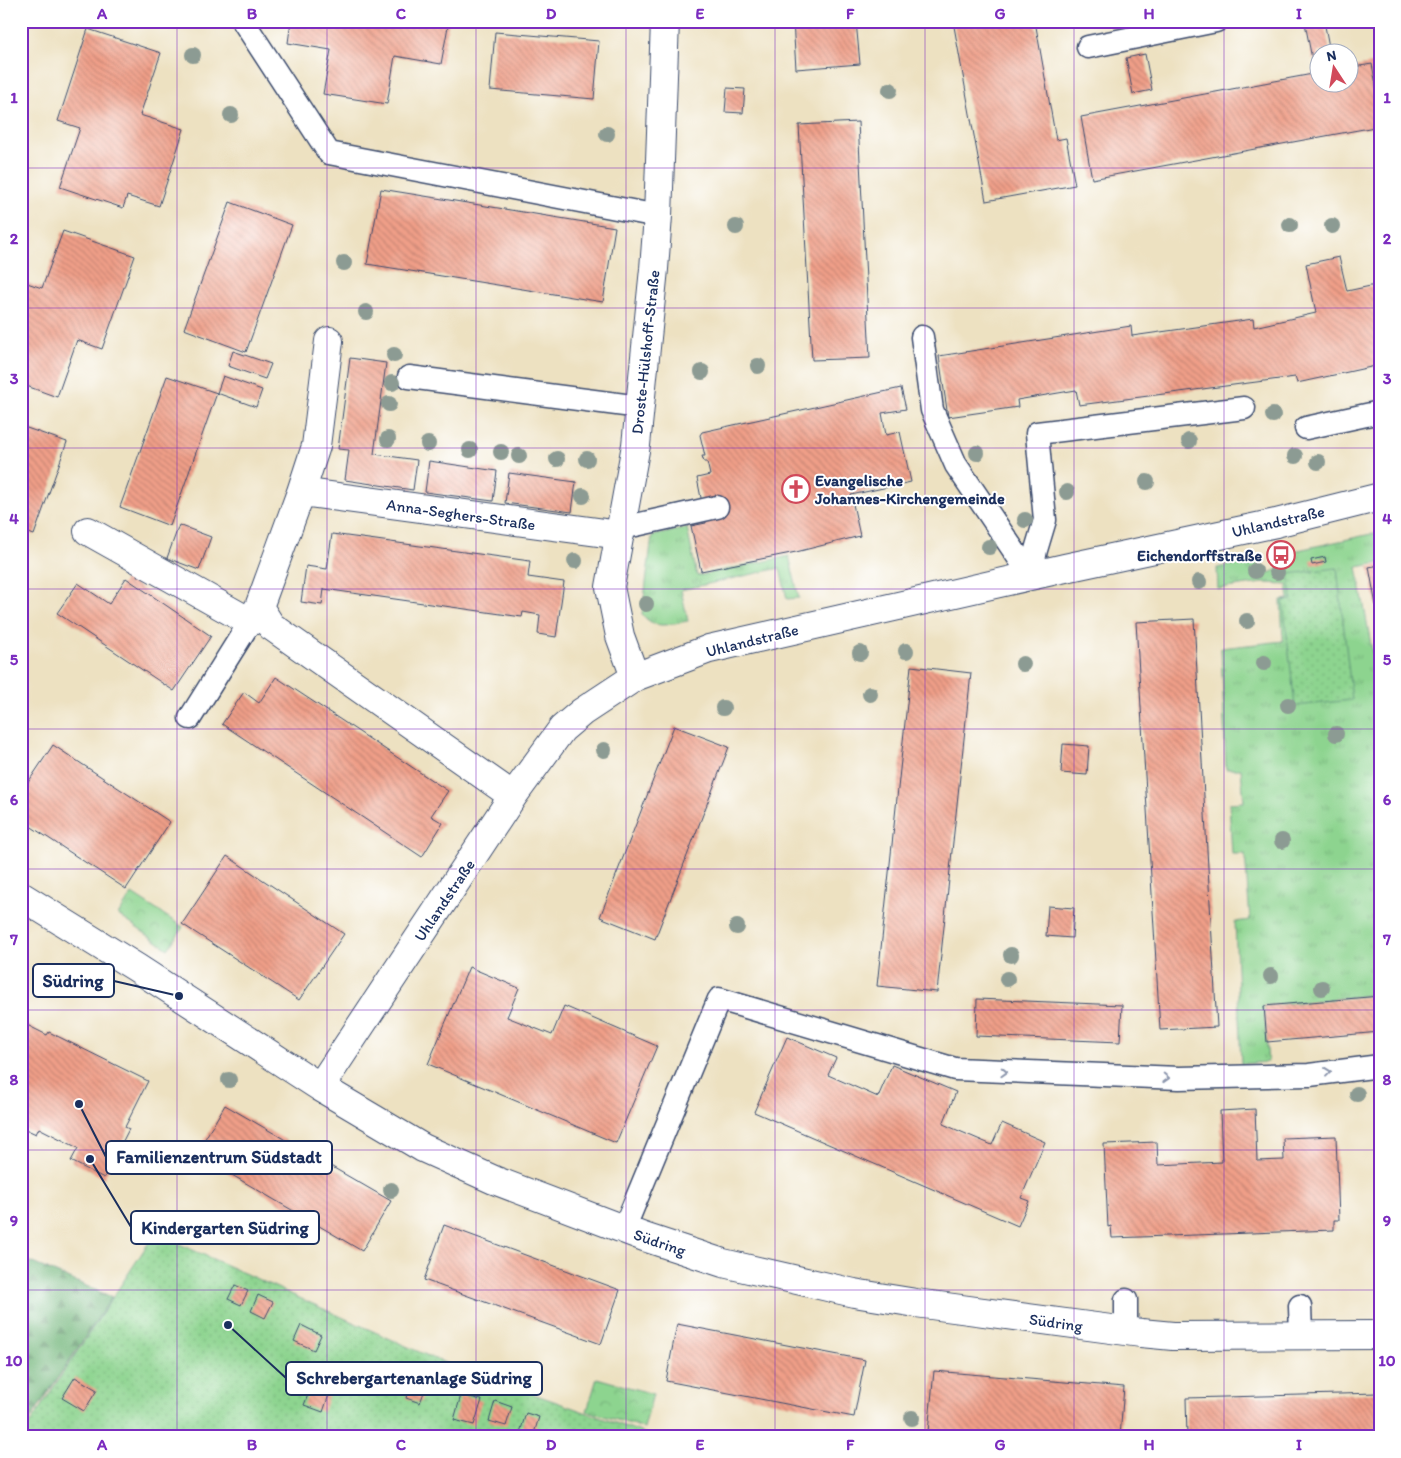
<svg xmlns="http://www.w3.org/2000/svg" width="1401" height="1458" viewBox="0 0 1401 1458" font-family="Itim,sans-serif">
<style>
.grass{fill:url(#grass-tufts);stroke:#548276}
.forest{fill:url(#forest-firs);stroke:#46726c}
.park{fill:url(#park-crowns);stroke:#548276}
.garden{fill:url(#garden-dots);stroke:#548276}
.building{fill:url(#building-back-hatch)}
.lines{fill:none;stroke-linecap:round;stroke-linejoin:round}
.lane-casing{stroke:#3a4a6d;stroke-width:25}
.street-casing{stroke:#3a4a6d;stroke-width:30}
.lane{stroke:#fff;stroke-width:22}
.street{stroke:#fff;stroke-width:28}
.tree{fill:#8c9b93}
.oneway{stroke:#8d97ae}
.grid{fill:none;stroke:#7b2cbf;stroke-width:1;stroke-opacity:0.55}
.labels{text-anchor:middle;stroke-width:4;stroke-linejoin:round;paint-order:stroke}
.street-label{font-size:16px;fill:#1b2f5e;stroke:#fff}
.poi-label{font-size:16px;font-weight:bold;fill:#1b2f5e;stroke:#fff;text-anchor:start}
.leader{fill:none;stroke:#1b2f5e;stroke-width:2}
.callout-dot{fill:#1b2f5e;stroke:#fff;stroke-width:2}
.callout{fill:#fff;stroke:#1b2f5e;stroke-width:2}
.callout-label{font-size:18px;text-anchor:middle;font-weight:bold;fill:#1b2f5e}
.neatline{fill:none;stroke:#7b2cbf;stroke-width:2}
.grid-label{font-size:16px;text-anchor:middle;font-weight:bold;fill:#7b2cbf}
</style>
<defs>
<pattern id="grass-tufts" width="24" height="20" patternUnits="userSpaceOnUse" patternTransform="scale(1.25)"><rect width="24" height="20" fill="#8dd48f"/><path d="M3 7l-1-3M5 7V3M7 7l1-3M15 17l-1-3M17 17v-4M19 17l1-3" fill="none" stroke="#79b67e"/></pattern>
<pattern id="forest-firs" width="22" height="20" patternUnits="userSpaceOnUse" patternTransform="scale(1.25)"><rect width="22" height="20" fill="#72b67a"/><path d="M5 1l3.5 6h-7zM16 11l3.5 6h-7z" fill="#5d9467"/></pattern>
<pattern id="park-crowns" width="20" height="18" patternUnits="userSpaceOnUse" patternTransform="scale(1.25)"><rect width="20" height="18" fill="#8dd48f"/><path d="M2 6a3 3 0 1 1 6 0M12 15a3 3 0 1 1 6 0" fill="none" stroke="#79b67e"/></pattern>
<pattern id="garden-dots" width="8" height="8" patternUnits="userSpaceOnUse" patternTransform="scale(1.25)"><rect width="8" height="8" fill="#8dd48f"/><path d="M2 2h.1M6 6h.1" fill="none" stroke="#79b67e" stroke-width="1.8" stroke-linecap="round"/></pattern>
<pattern id="building-back-hatch" width="6" height="6" patternUnits="userSpaceOnUse" patternTransform="scale(1.25)"><rect width="6" height="6" fill="#f09f88"/><path d="M-1 5l2 2M0 0l6 6M5-1l2 2" fill="none" stroke="#c28272"/></pattern>
</defs>
<rect width="100%" height="100%" fill="#fff"/>
<filter id="ink" filterUnits="userSpaceOnUse"><feTurbulence type="fractalNoise" baseFrequency=".02" numOctaves="2"/><feDisplacementMap in="SourceGraphic" scale="10" xChannelSelector="R" yChannelSelector="G"/><feConvolveMatrix kernelMatrix="1 2 1 2 8 2 1 2 1" color-interpolation-filters="sRGB"/></filter>
<filter id="wash" filterUnits="userSpaceOnUse"><feTurbulence type="fractalNoise" baseFrequency=".0096" numOctaves="4" result="noise"/><feDisplacementMap in="SourceGraphic" scale="20" xChannelSelector="R" yChannelSelector="G"/><feGaussianBlur stdDeviation="1.12" result="paint"/><feColorMatrix in="noise" values="0 0 0 0 0 0 0 0 0 0 0 0 0 0 0 0 0 1.4 0 .05"/><feComposite in="paint" operator="in"/></filter>
<g filter="url(#wash)">
<rect width="100%" height="100%" fill="#ede1c1"/>
<path class="grass" d="M687 528 697 576 789 556 799 598 787 599 780 568 681 590 688 621C670 624 655 631 642 614L652 536Z
M1380 532V563L1357 567 1380 695V994L1264 1006 1268 1062 1241 1064 1235 922 1250 920 1245 854H1232L1229 803 1244 802 1241 769H1226L1221 648 1283 641 1281 600 1289 599 1287 584 1263 583 1218 589 1217 568 1255 559 1259 568 1268 573 1285 567 1294 559V551Z"/>
<path class="forest" d="M21 1258 112 1297 21 1433Z"/>
<path class="park" d="M132 894 183 927 168 949 118 915Z
M597 1378 653 1394 644 1428 587 1411Z"/>
<path class="garden" d="M1337 568 1352 700 1295 706 1283 601 1292 600 1289 574Z
M155 1233 435 1359 655 1437H21Z"/>
<g id="blocks">
<path class="building" d="M291 21H449L441 64 395 56 387 104 323 94 331 50 288 43Z
M793 21H856L860 64 796 69Z
M953 21H1035L1056 140 1066 138 1075 185 986 201Z
M1315 21H1324L1330 52H1318V58L1312 59 1305 23Z
M88 29 161 53 140 115 184 129 159 206 127 196 123 208 60 187 80 128 58 121Z
M495 32 599 41 594 99 490 90Z
M1145 54 1152 90 1133 94 1126 58Z
M1372 64 1380 107V126L1092 179 1081 117 1318 73V82H1348V68Z
M727 88 745 89 743 113 725 112Z
M858 122 870 358 812 360 799 125Z
M381 189 615 227 603 302 367 264Z
M230 202 292 225 246 352 184 329Z
M63 231 135 256 102 349 77 340 57 397 21 384V281L42 288Z
M1339 257 1347 291 1380 284V365L1297 383 1295 377 1079 405 1076 390 1017 400 1018 407 948 417 939 356 1131 326 1132 336 1253 319 1254 327 1316 313 1306 264Z
M233 351 271 364 265 379 228 366Z
M350 358 386 363 374 454 417 460 413 490 345 480 349 450 338 449Z
M167 376 217 393 170 526 120 507Z
M223 376 262 390 256 407 217 393Z
M901 388 906 409 882 413 886 435 900 432 911 482 851 495 860 536 796 552 701 571 691 526 706 523 697 478 710 475 707 462H704L702 456H705L700 435 702 432Z
M21 426 67 442 34 535 21 530Z
M429 461 497 471 493 501 425 492Z
M509 473 576 482 572 512 505 503Z
M179 525 211 537 199 570 167 558Z
M332 534 530 561 528 577 564 582 556 637 538 634 540 615 523 612 522 617 324 589 322 605 301 602 306 566 327 569Z
M1325 557 1326 562 1312 565 1311 560Z
M1380 565V622H1379L1369 567Z
M126 578 211 636 174 691 57 613 78 583 109 604Z
M1194 619 1217 1027 1160 1030 1136 622Z
M911 666 971 673 937 992 877 986Z
M276 677 448 791 431 816 443 823 422 857 222 724 244 692 259 703Z
M674 726 729 747 655 939 600 917Z
M1063 744 1089 746 1087 775 1061 773Z
M53 745 170 822 126 889 21 820V793Z
M227 856 344 934 299 1000 182 924Z
M1048 906 1074 908 1072 938 1046 936Z
M469 967 519 988 507 1017 552 1035 564 1006 657 1046 616 1143 428 1064Z
M1380 996V1032L1267 1042 1264 1006Z
M977 999 1122 1005 1120 1042 976 1036Z
M21 1022 47 1035 49 1032 148 1081 125 1127 129 1129 104 1178 71 1161 78 1148 39 1128 36 1134 21 1127Z
M787 1037 836 1058 828 1075 878 1097 892 1065 956 1092 943 1124 992 1145 1002 1123 1045 1142 1021 1198 1029 1201 1018 1226 754 1112Z
M225 1105 391 1201 362 1251 196 1154Z
M1255 1109 1257 1161 1284 1160 1283 1138 1336 1136 1339 1220H1334V1230L1112 1238 1111 1226 1108 1227 1104 1144 1157 1142 1158 1165 1222 1162 1220 1111Z
M444 1225 620 1290 601 1344 424 1280Z
M235 1285 248 1291 241 1305 228 1299Z
M258 1295 273 1302 265 1318 251 1311Z
M677 1324 865 1360 854 1417 666 1381Z
M301 1325 321 1335 314 1350 294 1341Z
M934 1371 1124 1387 1120 1437H989L928 1432Z
M75 1377 97 1390 84 1411 62 1398Z
M412 1379 427 1384 420 1403 406 1398Z
M313 1382 331 1389 323 1412 304 1405Z
M1378 1393 1379 1437H1187L1186 1398Z
M461 1395 482 1400 474 1425 454 1420Z
M495 1401 512 1407 506 1426 489 1421Z
M526 1413 539 1417 533 1437 519 1436Z"/>
</g>
</g>
<g filter="url(#ink)">
<use href="#blocks" fill-opacity="0" stroke="#3a4a6d" stroke-width="1"/>
<g class="lines">
<defs>
<path id="lane" d="M243 21 329 153 658 216
M1088 47 1216 21
M922 337 932 410 956 465 1031 576
M409 377 640 407
M1306 428 1380 412
M622 528 717 507
M1031 576 1036 550 1045 520 1037 433 1244 408
M190 718 250 622
M624 1229 719 999 955 1069 1179 1078 1309 1075 1380 1066
M1300 1306 1301 1335
M1126 1331V1300"/>
<path id="street" d="M329 341 316 446 301 492 620 535
M301 492 259 607 271 626 513 796
M88 531 250 622 259 607
M635 677 620 636 610 587 636 445 654 269 658 216 665 21
M21 896 137 968 320 1087 423 1148 494 1180 644 1237 723 1263 854 1293 916 1303 1141 1333 1173 1336 1380 1335
M320 1087 513 796 562 729 582 712 635 677 709 649 1065 568 1276 523 1380 497"/>
</defs>
<use href="#lane" class="lane-casing"/>
<use href="#street" class="street-casing"/>
<use href="#lane" class="lane"/>
<use href="#street" class="street"/>
</g>
<g class="tree">
<circle cx="193" cy="55" r="8"/>
<circle cx="890" cy="90" r="8"/>
<circle cx="231" cy="115" r="8"/>
<circle cx="607" cy="134" r="8"/>
<circle cx="1290" cy="225" r="8"/>
<circle cx="1332" cy="226" r="8"/>
<circle cx="736" cy="227" r="8"/>
<circle cx="344" cy="263" r="8"/>
<circle cx="366" cy="312" r="8"/>
<circle cx="394" cy="355" r="8"/>
<circle cx="758" cy="366" r="8"/>
<circle cx="702" cy="372" r="8"/>
<circle cx="392" cy="383" r="8"/>
<circle cx="389" cy="404" r="8"/>
<circle cx="1273" cy="415" r="8"/>
<circle cx="388" cy="439" r="8"/>
<circle cx="1189" cy="441" r="8"/>
<circle cx="428" cy="444" r="8"/>
<circle cx="470" cy="450" r="8"/>
<circle cx="501" cy="452" r="8"/>
<circle cx="977" cy="453" r="8"/>
<circle cx="519" cy="456" r="8"/>
<circle cx="1295" cy="456" r="8"/>
<circle cx="557" cy="459" r="8"/>
<circle cx="587" cy="459" r="8"/>
<circle cx="1318" cy="462" r="8"/>
<circle cx="1147" cy="482" r="8"/>
<circle cx="1067" cy="492" r="8"/>
<circle cx="583" cy="496" r="8"/>
<circle cx="1025" cy="520" r="8"/>
<circle cx="989" cy="547" r="8"/>
<circle cx="575" cy="561" r="8"/>
<circle cx="1255" cy="571" r="8"/>
<circle cx="1277" cy="572" r="8"/>
<circle cx="1199" cy="582" r="8"/>
<circle cx="646" cy="604" r="8"/>
<circle cx="1247" cy="621" r="8"/>
<circle cx="906" cy="651" r="8"/>
<circle cx="860" cy="653" r="8"/>
<circle cx="1264" cy="663" r="8"/>
<circle cx="1023" cy="664" r="8"/>
<circle cx="870" cy="694" r="8"/>
<circle cx="1288" cy="705" r="8"/>
<circle cx="723" cy="708" r="8"/>
<circle cx="1336" cy="734" r="8"/>
<circle cx="604" cy="750" r="8"/>
<circle cx="1282" cy="841" r="8"/>
<circle cx="737" cy="927" r="8"/>
<circle cx="1011" cy="955" r="8"/>
<circle cx="1271" cy="976" r="8"/>
<circle cx="1007" cy="979" r="8"/>
<circle cx="1322" cy="988" r="8"/>
<circle cx="229" cy="1080" r="8"/>
<circle cx="1357" cy="1094" r="8"/>
<circle cx="391" cy="1190" r="8"/>
<circle cx="912" cy="1418" r="8"/>
</g>
<defs><path id="oneway-chevron" d="M-2-3.5L2.5 0L-2 3.5" fill="none" stroke-width="1.6" stroke-linecap="round" stroke-linejoin="round" transform="scale(1.25)"/></defs>
<g class="oneway">
<use href="#oneway-chevron" transform="translate(1004 1072) rotate(2)"/>
<use href="#oneway-chevron" transform="translate(1328 1072) rotate(-7)"/>
<use href="#oneway-chevron" transform="translate(1166 1078) rotate(2)"/>
</g>
</g>
<path class="grid" d="M177 21V1437M327 21V1437M476 21V1437M626 21V1437M775 21V1437M925 21V1437M1074 21V1437M1224 21V1437M21 168H1380M21 308H1380M21 448H1380M21 589H1380M21 729H1380M21 869H1380M21 1010H1380M21 1150H1380M21 1290H1380"/>
<defs>
<symbol id="church-ring" viewBox="-11 -11 22 22"><circle r="9.5" fill="#fff" stroke="#d1495b" stroke-width="1.5"/><path d="M-1.2-6h2.4v3.5h3.3v2.4h-3.3V6h-2.4V-.1h-3.3v-2.4h3.3Z" fill="#d1495b"/></symbol>
<symbol id="bus-ring" viewBox="-11 -11 22 22"><circle r="9.5" fill="#fff" stroke="#d1495b" stroke-width="1.5"/><path d="M-5-6H5V4H4V6H2V4H-2V6H-4V4H-5ZM-3.5-4V0h7V-4ZM-3.5 1.2v1.5H-2V1.2ZM2 1.2v1.5H3.5V1.2Z" fill="#d1495b"/></symbol>
</defs>
<g fill-rule="evenodd">
<use href="#church-ring" x="780" y="473" width="32" height="32"/>
<use href="#bus-ring" x="1265" y="539" width="32" height="32"/>
</g>
<g class="labels">
<g class="street-label">
<text transform="translate(645 352) rotate(-84)" y="6">Droste-Hülshoff-Straße</text>
<text transform="translate(461 514) rotate(8)" y="6">Anna-Seghers-Straße</text>
<text transform="translate(1278 521) rotate(-13)" y="6">Uhlandstraße</text>
<text transform="translate(752 640) rotate(-14)" y="6">Uhlandstraße</text>
<text transform="translate(444 900) rotate(-56)" y="6">Uhlandstraße</text>
<text transform="translate(660 1242) rotate(19)" y="6">Südring</text>
<text transform="translate(1056 1322) rotate(8)" y="6">Südring</text>
</g>
<g class="poi-label">
<text x="815" y="486">Evangelische<tspan x="815" dy="18">Johannes-Kirchengemeinde</tspan></text>
<text x="1262" y="561" text-anchor="end">Eichendorffstraße</text>
</g>
</g>
<path class="leader" d="M179 996L114 981M79 1104L106 1157M90 1159L131 1227M228 1325L286 1378"/>
<g class="callout-dot">
<circle cx="179" cy="996" r="5"/>
<circle cx="79" cy="1104" r="5"/>
<circle cx="90" cy="1159" r="5"/>
<circle cx="228" cy="1325" r="5"/>
</g>
<g class="callout">
<rect x="33" y="964" width="81" height="33" rx="5"/>
<rect x="106" y="1141" width="226" height="33" rx="5"/>
<rect x="131" y="1211" width="188" height="33" rx="5"/>
<rect x="286" y="1362" width="256" height="33" rx="5"/>
</g>
<g class="callout-label">
<text x="73" y="987">Südring</text>
<text x="219" y="1163">Familienzentrum Südstadt</text>
<text x="225" y="1234">Kindergarten Südring</text>
<text x="414" y="1384">Schrebergartenanlage Südring</text>
</g>
<rect width="1401" height="1458" fill="none" stroke="#fff" stroke-width="55"/>
<g transform="translate(1334 68) rotate(348)"><circle r="24" fill="#ffffff" stroke="#a4acbf"/>
<path d="M0-4L9 19L0 12L-9 19Z" fill="#d1495b"/>
<text y="-8" font-size="14" font-weight="bold" text-anchor="middle" fill="#1b2f5e">N</text>
</g>
<rect x="28" y="28" width="1346" height="1402" class="neatline"/>
<g class="grid-label">
<text x="102" y="19">A</text>
<text x="252" y="19">B</text>
<text x="401" y="19">C</text>
<text x="551" y="19">D</text>
<text x="700" y="19">E</text>
<text x="850" y="19">F</text>
<text x="1000" y="19">G</text>
<text x="1149" y="19">H</text>
<text x="1299" y="19">I</text>
<text x="14" y="103">1</text>
<text x="1387" y="103">1</text>
<text x="14" y="244">2</text>
<text x="1387" y="244">2</text>
<text x="14" y="384">3</text>
<text x="1387" y="384">3</text>
<text x="14" y="524">4</text>
<text x="1387" y="524">4</text>
<text x="14" y="665">5</text>
<text x="1387" y="665">5</text>
<text x="14" y="805">6</text>
<text x="1387" y="805">6</text>
<text x="14" y="945">7</text>
<text x="1387" y="945">7</text>
<text x="14" y="1085">8</text>
<text x="1387" y="1085">8</text>
<text x="14" y="1226">9</text>
<text x="1387" y="1226">9</text>
<text x="14" y="1366">10</text>
<text x="1387" y="1366">10</text>
<text x="102" y="1450">A</text>
<text x="252" y="1450">B</text>
<text x="401" y="1450">C</text>
<text x="551" y="1450">D</text>
<text x="700" y="1450">E</text>
<text x="850" y="1450">F</text>
<text x="1000" y="1450">G</text>
<text x="1149" y="1450">H</text>
<text x="1299" y="1450">I</text>
</g>
</svg>
